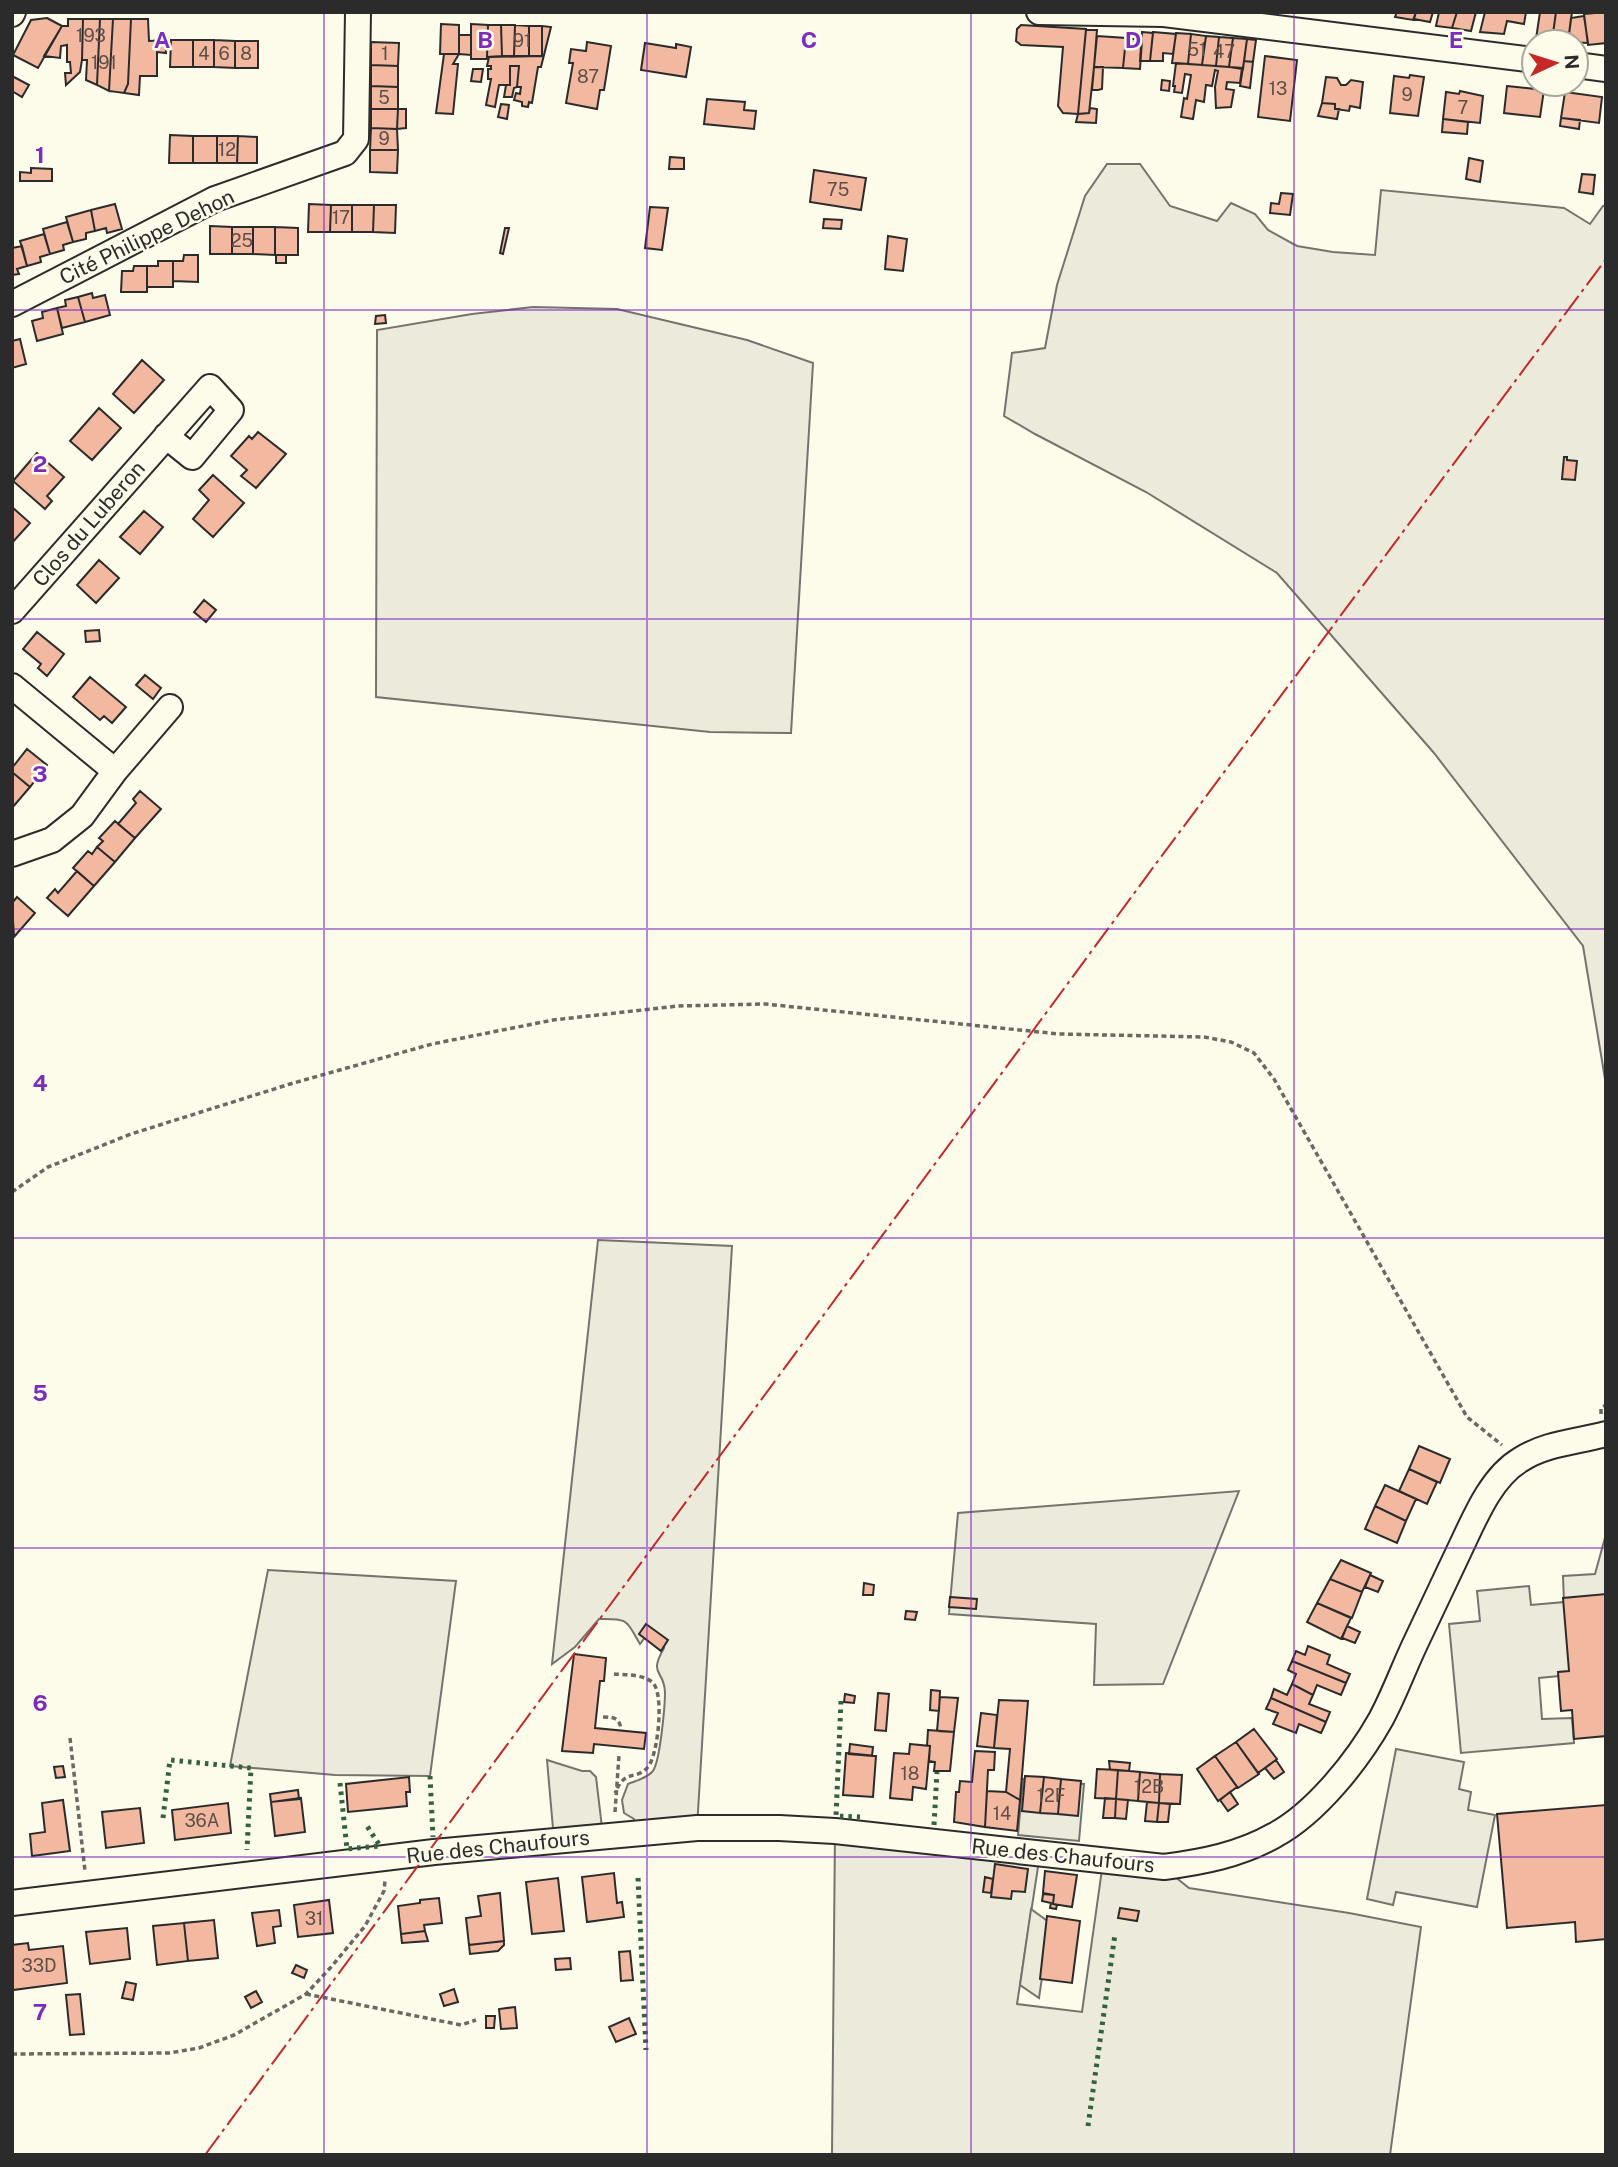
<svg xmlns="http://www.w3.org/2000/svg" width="1618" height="2167" viewBox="0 0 1618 2167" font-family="'Public Sans',sans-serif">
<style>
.green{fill:#ecebdb;stroke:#74746e;stroke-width:2}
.parking{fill:#eceadb;stroke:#74746e;stroke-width:2}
.building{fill:#f2b8a0;stroke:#2b2b2b;stroke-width:2}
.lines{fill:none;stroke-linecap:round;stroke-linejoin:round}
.minor-casing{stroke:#2b2b2b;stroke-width:28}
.path{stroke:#6a6964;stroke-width:3.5;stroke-dasharray:5 3.5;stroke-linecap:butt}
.minor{stroke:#fdfbea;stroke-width:24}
.hedge{stroke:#34623c;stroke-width:5;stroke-dasharray:3.5 5;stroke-linecap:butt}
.power{stroke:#c62828;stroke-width:2;stroke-dasharray:24 5 3.5 5;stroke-linecap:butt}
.grid{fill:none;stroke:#7b2cbf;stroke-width:2;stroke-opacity:0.55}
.labels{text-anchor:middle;stroke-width:5;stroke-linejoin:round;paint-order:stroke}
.number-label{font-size:18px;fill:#5d4e48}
.street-label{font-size:21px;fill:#2b2b2b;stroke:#fdfbea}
.grid-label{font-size:23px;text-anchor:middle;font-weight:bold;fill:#7b2cbf;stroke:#fdfbea;stroke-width:5;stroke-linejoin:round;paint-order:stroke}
</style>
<rect width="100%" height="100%" fill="#fdfbea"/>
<path class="green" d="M1107 164H1140L1170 206 1217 221 1231 203 1255 214 1268 230 1297 246 1333 252 1375 255 1381 190 1564 208 1590 224 1603 206H1606V1085L1583 946 1434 753 1277 573 1146 492 1035 434 1004 416 1012 353 1045 348 1057 285 1085 196Z
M533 307 617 309 747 340 813 363 791 733 710 732 376 697 377 330 472 314Z
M598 1240 732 1246 697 1828 636 1833 634 1819 624 1813 622 1800 628 1784C635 1781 647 1778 652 1772 660 1765 665 1705 665 1692 664 1669 648 1676 664 1648L646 1636 640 1644C626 1620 628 1618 599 1619L575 1647 552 1664Z
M1239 1491 1163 1684 1094 1685 1096 1624 949 1614 958 1513Z
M268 1570 456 1581 430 1776 335 1775 230 1766Z
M547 1760 582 1771H590L596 1777 603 1836 554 1840Z
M835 1831 1040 1854 1017 2004 1082 2012 1103 1862 1164 1868 1189 1888 1349 1913 1421 1927 1390 2155H832Z"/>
<path class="parking" d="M1606 1534V1598L1570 1675 1539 1678 1542 1719 1572 1718 1574 1743 1461 1753 1449 1624 1480 1621 1477 1591 1529 1586 1531 1605 1564 1602 1563 1576 1595 1574Z
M1396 1749 1464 1762 1459 1789 1471 1792 1468 1810 1495 1815 1477 1907 1396 1892 1393 1905 1367 1899Z
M1023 1779 1084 1784 1079 1841 1018 1835Z
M1031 1909 1050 1923 1039 1998 1020 1985Z"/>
<path class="building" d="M1397 12H1416L1413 20 1395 17Z
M1416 12H1433L1430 22 1414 19Z
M1439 12H1457L1452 28 1436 26Z
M1457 12H1476L1471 31 1452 28Z
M1485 12H1526L1524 24 1507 21 1504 34 1480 32Z
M1540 12H1556L1552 41 1536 39Z
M1556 12H1572L1568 42 1552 41Z
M1606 12V43L1588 45 1584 14Z
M1584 16 1588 43 1568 42 1571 18Z
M47 18 62 26 38 68 13 55 31 20Z
M68 19H83L82 60 80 72 66 85 65 73H71L70 62H67V45L61 46 60 58 44 56 62 26H68Z
M83 19H100L97 85 86 80 87 60H82Z
M100 19H113L109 91 97 85Z
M113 19H131L128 84 124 93 109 91Z
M131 19H148L149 41 165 40 166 53 157 52V76H140L139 95 124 93 128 84Z
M441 24 459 25V54H440Z
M471 24 488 25 487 59H471Z
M488 25H501L502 56 487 57Z
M501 25H515L514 56H502Z
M515 25 529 26V56H514Z
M1021 25 1086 29 1078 114 1063 113 1058 106 1063 47 1021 45 1016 41 1017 29Z
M529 26H542V56H529Z
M542 26 551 27 541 67H538L532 103 529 102 528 107 522 106V102L514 100 516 93 520 94 521 87H517L519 66H510V85H499L495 107 486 105 491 79H488V69H491V66H487L489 57 542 56Z
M1086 30H1097L1094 67 1089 113 1078 114Z
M1142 32 1153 33 1150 61H1140Z
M1153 32 1176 34 1173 54 1163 53V61H1150Z
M1176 33 1191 34 1188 64 1172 63Z
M1191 34 1206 36 1202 65 1188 64Z
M459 35H471V55L459 54Z
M1097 36 1126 38 1123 68 1094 67Z
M1206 36 1219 37 1216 66 1202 65Z
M1219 37 1233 38 1229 67 1216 66Z
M1126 38 1142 40 1140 69 1123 68Z
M1233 38 1247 39 1243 69 1229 67Z
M1247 39 1256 40 1253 62 1244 61Z
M171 40H193V67H170Z
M193 40H214V67H193Z
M214 40 235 41V68L214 67Z
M235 41H258V68H235Z
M371 42 399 43 398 66 371 65Z
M587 42 611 46 604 90H600L597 109 566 103 573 63H569L571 49 586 51Z
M645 43 676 48V44L691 47 686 77 641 70Z
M444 54H459L453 64H458L453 114 436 113Z
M1265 56 1297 60 1290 121 1258 117Z
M1244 61 1253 62 1250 88 1240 86Z
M1176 63 1242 68 1240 83 1227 82 1226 89 1234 90 1231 107 1216 108 1215 87 1218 71 1215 70 1212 86 1206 85 1204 102 1196 100 1193 119 1181 117 1184 98 1187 99 1191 75 1185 74 1182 93 1174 92 1175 86H1173Z
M371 65 398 66V87L371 86Z
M510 66H519L517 87 514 88 512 97H504L506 85H510Z
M1094 67H1103L1102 89 1098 90H1092Z
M473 69H483L481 82 471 81Z
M1410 75 1424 77 1418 116 1390 113 1394 76 1409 78Z
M12 76 29 85 22 97 12 91Z
M1326 77 1337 78 1341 85H1346L1351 80 1363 82 1360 108 1350 106 1349 111 1335 109V104L1322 103Z
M1162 80 1170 81 1169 91 1161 90Z
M371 86 398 87V109H371Z
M1507 86 1544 90 1540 117 1504 113Z
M1460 91 1483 96 1480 123 1443 119 1446 92 1459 94Z
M1565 92 1602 97 1599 123 1561 118Z
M707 99 745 102 744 110 756 111 754 129 704 124Z
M1322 103 1335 104V109H1339L1337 119 1318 116Z
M501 104 509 105 507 119 498 117Z
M1090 108 1097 109 1096 123 1076 122 1078 114 1089 113Z
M371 109H398L397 129 371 128Z
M398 109H406V128L397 129Z
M1561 118 1580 120 1579 129 1560 126Z
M1443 119 1468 122 1467 134 1442 132Z
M371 128 397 129 398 150H370Z
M170 135 193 136V163H169Z
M193 136H217V163H193Z
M217 136H238L237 163H217Z
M238 136 257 137V163H237Z
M370 150H398L397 173 370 172Z
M670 157 684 158V169H669Z
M1469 158 1483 161 1480 182 1466 179Z
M31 168 52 169V181H20V172L31 173Z
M814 170 866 178 861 210 810 202Z
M1582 174 1595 175 1593 194 1579 192Z
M1281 193 1293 194 1290 215 1270 213 1271 203 1279 204Z
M115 204 122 229 107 233 106 228 95 231 91 210Z
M309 204 331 205 330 232H308Z
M331 205H352V232H330Z
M352 205H374L373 232H352Z
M374 205H396L395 233 373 232Z
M650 207 668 208 662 250 645 248Z
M91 210 95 231 86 233V239L73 242 66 217Z
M824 219 842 220 841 229 823 228Z
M67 222 73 242 63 245 64 250 50 254 43 229Z
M210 226 232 227V254H210Z
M232 227H253V254H232Z
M253 227H275V255L253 254Z
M275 227 298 228V255H275Z
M505 228H509L503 254 500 253Z
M44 234 50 254 40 257 41 262 27 266 20 241Z
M888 236 907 239 903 271 885 269Z
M22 246 27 266 17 269 19 274 12 275V248Z
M184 255H198V282L173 281V261H183Z
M276 255H286V263H276Z
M158 261H173V287H147V266H158Z
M134 266H147V292H121L122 271H133Z
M92 293 93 298 105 295 110 315 85 322 78 297Z
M78 297 85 322 62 328 57 308 66 306 65 300Z
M57 308 63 334 37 341 32 321 43 318 42 312Z
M385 315 386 323 375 324 376 316Z
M20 339 26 364 12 368V341Z
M142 360 164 380 134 413 113 394Z
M99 408 121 428 92 460 70 441Z
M258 432 286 454 256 488 241 476 247 470 231 456 249 436 252 439Z
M37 453 64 477 47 496 52 501 45 509 13 481Z
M1564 457H1567V460L1577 461 1575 480 1562 479Z
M213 475 244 503 213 537 193 519 209 500 199 490Z
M12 507 30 523 12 543Z
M144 511 163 527 140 554 120 537Z
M99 560 119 578 96 603 77 585Z
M204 600 216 610 206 622 194 612Z
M99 630 100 641 86 642 85 631Z
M37 632 64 654 47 676 38 668 41 664 23 649Z
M145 675 161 688 153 699 136 685Z
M90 677 126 707 112 723 104 716 100 720 73 697Z
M27 749 47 765 30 787 12 772V768Z
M12 772 30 787 12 808Z
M140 791 161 809 135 838 118 824 136 803 133 799Z
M115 821 135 838 115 862 97 847 103 841 99 838Z
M97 847 115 862 94 886 73 868 88 851 92 854Z
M77 871 94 886 68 916 47 898 55 889 58 893Z
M17 897 35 913 14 937 12 903Z
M1419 1446 1450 1459 1440 1483 1409 1469Z
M1409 1469 1437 1482 1427 1504 1399 1491Z
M1385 1485 1416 1499 1406 1521 1375 1506Z
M1375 1506 1406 1521 1397 1543 1365 1529Z
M1341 1560 1371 1573 1362 1592 1330 1579Z
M1370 1575 1383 1581 1378 1592 1365 1587Z
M1330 1579 1362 1592 1352 1618 1317 1603Z
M864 1583 874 1585 873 1595H863Z
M1606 1594V1736L1574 1739 1572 1710 1561 1711 1558 1672 1569 1671 1563 1598Z
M950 1597 977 1599 976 1609 949 1607Z
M1317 1603 1351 1618 1341 1639 1307 1622Z
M906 1611 917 1612 915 1620 905 1619Z
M646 1624 668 1640 661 1651 639 1634Z
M1347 1626 1360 1632 1355 1643 1342 1638Z
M1308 1646 1330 1655 1327 1664 1350 1674 1346 1683 1292 1661 1296 1651 1305 1655Z
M574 1654 606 1658 604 1681H600L595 1728 646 1733 644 1749 594 1744 593 1753 562 1751Z
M1292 1661 1346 1683 1341 1695 1317 1685 1313 1695 1292 1684 1296 1674 1288 1670Z
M1292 1684 1313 1695 1309 1704 1330 1712 1326 1722 1271 1698 1274 1689 1287 1695Z
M931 1690 940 1691 939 1711 930 1710Z
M878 1693 889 1694 886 1731 875 1730Z
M845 1694 855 1696 854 1703 844 1702Z
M940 1697 958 1698 954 1732 937 1731Z
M1271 1698 1326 1722 1322 1731 1321 1733 1299 1724 1296 1733 1273 1724 1278 1713 1266 1709Z
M999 1700 1028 1701 1020 1800 1006 1792 1010 1749 994 1748Z
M981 1713 997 1715 994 1748 977 1746Z
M1254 1729 1277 1759 1258 1773 1236 1742Z
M928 1730 954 1732 950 1771H934L935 1762 929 1761 930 1746H927Z
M1236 1742 1259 1774 1238 1788 1215 1756Z
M850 1744 873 1747 872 1756 849 1754Z
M910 1744 930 1746 926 1789 913 1787 912 1800 890 1798 894 1753 909 1754Z
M975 1751 995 1752 994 1770H988L985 1827 954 1822 956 1792H959L960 1781 972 1782Z
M846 1753 876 1756 873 1797 843 1795Z
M1215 1756 1237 1787 1218 1801 1197 1769Z
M1276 1760 1284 1772 1274 1779 1265 1768Z
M1109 1761 1130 1763 1129 1771 1110 1770Z
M63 1766 65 1777 56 1778 54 1767Z
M1097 1769 1118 1770 1116 1799 1095 1798Z
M1118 1770 1140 1772 1138 1801 1116 1799Z
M1140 1772 1160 1774 1159 1803 1138 1801Z
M1160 1774 1182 1775 1180 1804 1159 1803Z
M1025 1776 1044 1777 1040 1813 1022 1811Z
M409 1777 410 1792H406L407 1806 348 1812 346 1784Z
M1044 1777 1061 1779 1058 1814 1040 1813Z
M1061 1779 1081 1781 1078 1816 1058 1814Z
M298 1790 299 1799 271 1802 270 1794Z
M987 1791 1006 1792 1020 1800 1017 1831 985 1827Z
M1230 1792 1238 1804 1228 1811 1220 1800Z
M301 1798 305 1832 275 1836 271 1802Z
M1105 1798 1116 1799 1115 1818H1103Z
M1116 1799 1128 1800 1126 1819 1115 1818Z
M63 1800 70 1851 32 1856 30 1834 45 1832 42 1803Z
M1147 1802 1159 1803 1157 1822 1145 1821Z
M228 1803 231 1833 175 1840 172 1810Z
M1159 1803 1170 1804 1168 1822H1157Z
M1606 1805V1939L1576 1942 1575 1922 1507 1928 1497 1814Z
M140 1808 144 1843 106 1848 102 1812Z
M995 1864 1028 1869 1025 1892 1012 1891 1011 1899 991 1897Z
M1045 1871 1077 1875 1072 1907 1053 1904 1054 1895 1043 1893Z
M614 1873 617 1903 622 1902 624 1917 587 1922 582 1877Z
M985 1877 993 1879 991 1893 983 1892Z
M558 1878 564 1931 532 1934 526 1882Z
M500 1893 504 1941 469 1945 466 1918 481 1916 478 1896Z
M1043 1894 1054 1895 1053 1904 1057 1905 1056 1909 1050 1908 1051 1903 1042 1901Z
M439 1898 442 1923 424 1925 425 1931 401 1934 398 1906 420 1903V1900Z
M329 1900 333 1933 298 1937 294 1905Z
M1120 1908 1139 1911 1137 1921 1118 1918Z
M279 1910 281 1926 273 1927 275 1943 257 1946 252 1913Z
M1047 1916 1080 1921 1072 1983 1040 1979Z
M214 1920 218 1958 188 1961 184 1923Z
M184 1923 188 1961 157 1965 153 1926Z
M127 1928 130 1959 90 1964 86 1932Z
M425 1931 428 1941 402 1943 401 1934Z
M504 1941V1945L498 1951 470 1954 469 1945Z
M28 1943 29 1950 63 1946 67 1983 13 1990 12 1945Z
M630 1951 633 1980 621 1981 619 1952Z
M570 1958 571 1969 556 1970 555 1959Z
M296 1965 307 1970 304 1978 292 1973Z
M126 1982 136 1984 133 2000 122 1998Z
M454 1989 458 2002 444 2006 440 1994Z
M256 1991 262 2002 251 2008 245 1997Z
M80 1994 84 2034 70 2035 66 1995Z
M515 2007 517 2028 501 2029 499 2009Z
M486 2016H495L494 2028H486Z
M629 2018 636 2034 616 2042 609 2027Z"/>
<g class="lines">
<defs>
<path id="minor" d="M1039 12 1164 14 1534 60
M12 14 13 12
M1576 65 1606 69
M12 304 215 199 345 153 356 139 358 12
M12 611 210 387 231 410 192 457 166 436
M12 686 115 771 82 816 52 840 12 854
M115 771 170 707
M12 1903 434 1852 697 1828H779L835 1831 1164 1867C1202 1862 1240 1855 1275 1835 1316 1813 1358 1760 1381 1719 1394 1695 1404 1667 1416 1642 1430 1612 1445 1581 1459 1551 1474 1520 1490 1478 1520 1460 1546 1443 1577 1442 1606 1434"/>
</defs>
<use href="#minor" class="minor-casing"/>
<path class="path" d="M12 1192 48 1167 131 1134 290 1084 432 1044 553 1020 678 1006 765 1004 1059 1034 1204 1037 1231 1042 1254 1053 1274 1079 1467 1417 1502 1445
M1601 1414V1408L1606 1405
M614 1674C626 1675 642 1674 652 1682 665 1692 658 1755 648 1767 636 1781 625 1768 615 1793
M603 1717C614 1717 620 1718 621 1730
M70 1738 85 1871
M615 1812 619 1755
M306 1994 461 2025 476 2020
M12 2054 169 2053 199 2048 234 2035 306 1994 332 1966 365 1926 384 1891 385 1881"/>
<use href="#minor" class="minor"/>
<path class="hedge" d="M841 1701 836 1816 860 1817
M430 1776 433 1837
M340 1783 347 1849 380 1846 367 1826
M163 1818 170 1760 251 1768 247 1850
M934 1825 937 1772
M638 1878 646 2050
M1088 2126 1115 1934"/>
<path class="power" d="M205 2155 1155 865 1606 259"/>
</g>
<path class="grid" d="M324 12V2155M647 12V2155M971 12V2155M1294 12V2155M12 310H1606M12 619H1606M12 929H1606M12 1238H1606M12 1548H1606M12 1857H1606"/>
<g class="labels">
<g class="number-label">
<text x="91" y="42">193</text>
<text x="522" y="47">91</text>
<text x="1197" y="56">51</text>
<text x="1224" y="58">47</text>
<text x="204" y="60">4</text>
<text x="224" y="60">6</text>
<text x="246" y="60">8</text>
<text x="385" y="60">1</text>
<text x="104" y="69">191</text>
<text x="588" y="83">87</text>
<text x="1278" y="95">13</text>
<text x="1407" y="101">9</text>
<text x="384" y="104">5</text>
<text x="1463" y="114">7</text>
<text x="384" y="145">9</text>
<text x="227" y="156">12</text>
<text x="838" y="196">75</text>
<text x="341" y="224">17</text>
<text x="242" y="247">25</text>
<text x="910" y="1780">18</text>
<text x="1149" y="1793">12B</text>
<text x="1051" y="1802">12F</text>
<text x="1002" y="1820">14</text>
<text x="202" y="1827">36A</text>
<text x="314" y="1925">31</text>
<text x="39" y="1972">33D</text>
</g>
<g class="street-label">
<text transform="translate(147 237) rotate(-26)" y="7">Cité Philippe Dehon</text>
<text transform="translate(89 524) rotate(-49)" y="7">Clos du Luberon</text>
<text transform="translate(498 1847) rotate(-6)" y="7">Rue des Chaufours</text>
<text transform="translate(1063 1856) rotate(6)" y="7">Rue des Chaufours</text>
</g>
</g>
<g class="grid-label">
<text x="162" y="48">A</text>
<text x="485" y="48">B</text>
<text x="809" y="48">C</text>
<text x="1133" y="48">D</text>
<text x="1456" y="48">E</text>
<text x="40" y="163">1</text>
<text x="40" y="472">2</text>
<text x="40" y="782">3</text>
<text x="40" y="1091">4</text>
<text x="40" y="1401">5</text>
<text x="40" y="1711">6</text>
<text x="40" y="2020">7</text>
</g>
<rect width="1618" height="2167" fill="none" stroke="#2b2b2b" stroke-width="28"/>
<g transform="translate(1555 63) rotate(86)"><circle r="33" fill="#fdfbea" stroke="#a9a89e" stroke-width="2"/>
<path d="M0-5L12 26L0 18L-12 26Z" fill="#c62828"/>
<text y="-10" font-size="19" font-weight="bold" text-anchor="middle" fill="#2b2b2b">N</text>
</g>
</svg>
